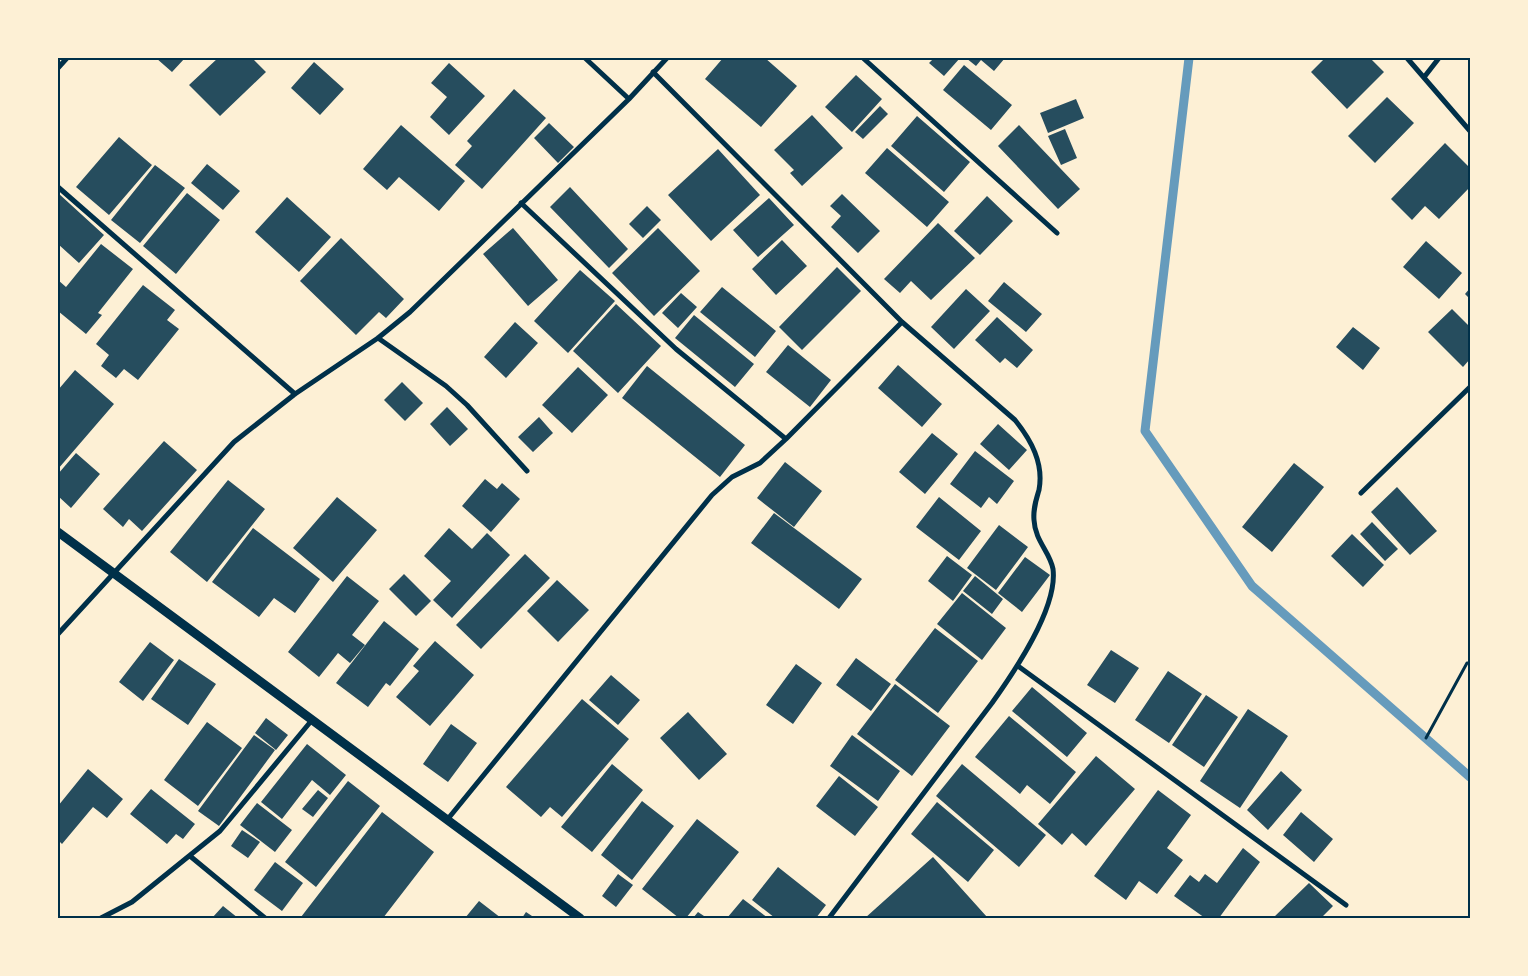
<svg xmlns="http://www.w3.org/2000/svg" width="1528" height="976" viewBox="0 0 1528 976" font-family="'Open Sans',sans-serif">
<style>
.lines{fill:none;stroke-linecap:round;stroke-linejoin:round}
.stream{stroke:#669bbc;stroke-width:9}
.building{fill:#264d5e}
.path{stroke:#003049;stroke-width:3}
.minor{stroke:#003049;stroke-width:5}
.tertiary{stroke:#003049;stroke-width:9}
.neatline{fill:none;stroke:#003049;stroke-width:2}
</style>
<rect width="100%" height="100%" fill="#fdf0d5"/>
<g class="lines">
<path class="stream" d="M1189 58 1145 431 1252 586 1470 777"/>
</g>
<path class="building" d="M156 58H185L172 72Z
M218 58H252L266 72 220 116 189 85Z
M723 58H765L797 86 761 127 705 79Z
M934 58H960L944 76 929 63Z
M966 58H1005L994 71 981 60 976 66Z
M1325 58H1370L1384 72 1347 109 1311 72Z
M314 62 344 89 320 115 291 88Z
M449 63 485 96 449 135 430 117 447 97 431 83Z
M964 65 1012 105 991 130 943 90Z
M856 75 882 99 852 132 825 107Z
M514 89 546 118 482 189 455 165 472 146 467 141Z
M1387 97 1414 123 1375 163 1348 136Z
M1076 99 1084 118 1048 133 1040 113Z
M880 106 888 114 863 139 855 132Z
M812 115 843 148 802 186 790 173 794 170 774 150Z
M917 116 970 162 944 192 891 146Z
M549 123 574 147 558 163 534 138Z
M401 125 465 181 439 211 399 177 387 190 363 169Z
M1019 125 1080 189 1058 209 998 146Z
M1065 129 1077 158 1061 165 1048 136Z
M119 137 152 165 109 215 76 187Z
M1445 143 1470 168V187L1439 219 1425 206 1412 220 1391 199Z
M887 148 949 202 927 227 865 173Z
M718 149 760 195 711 241 668 195Z
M207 164 240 191 223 210 191 183Z
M155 165 185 188 140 243 111 220Z
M570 187 628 249 609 268 550 207Z
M58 193 104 235 79 263 58 244Z
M187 193 220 220 176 274 143 246Z
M842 194 880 231 858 253 831 227 841 216 830 206Z
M987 196 1013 221 980 255 954 231Z
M287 197 331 237 299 272 255 232Z
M769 198 794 225 758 257 733 230Z
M647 206 661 220 643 238 629 224Z
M938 223 975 258 931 300 911 281 900 293 884 279Z
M513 228 558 280 528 306 483 254Z
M658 228 700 271 654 316 612 273Z
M341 238 404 299 386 318 379 312 356 335 300 281Z
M782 240 807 266 776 295 752 269Z
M1426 241 1462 273 1439 299 1403 267Z
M101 244 133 269 98 313 102 315 86 334 58 311V280L66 287Z
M837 267 861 291 802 350 779 327Z
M580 270 615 301 568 353 534 321Z
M1004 282 1042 314 1026 332 988 301Z
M143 285 175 310 167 320 179 329 138 380 124 369 116 378 101 366 109 355 96 344Z
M722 287 776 331 755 357 700 312Z
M1470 288V299L1465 294Z
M966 289 990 311 954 349 931 327Z
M681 293 697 307 678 328 662 313Z
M616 304 661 346 618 393 573 351Z
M1452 309 1470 327V359L1463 367 1428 332Z
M694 315 754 364 735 387 675 338Z
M997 317 1033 350 1017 368 1005 358 1000 363 975 340Z
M515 322 538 343 506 378 484 357Z
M1353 327 1380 348 1363 370 1336 347Z
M788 345 831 380 810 407 766 372Z
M898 365 942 404 922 427 878 388Z
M647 366 745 445 720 477 622 398Z
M578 367 608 395 572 433 542 405Z
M75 370 114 404 58 469V390Z
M402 382 423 403 405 421 384 400Z
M447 407 468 429 450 446 430 424Z
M539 417 553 433 533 452 518 437Z
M998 424 1027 450 1009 470 980 444Z
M932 433 958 454 925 494 899 472Z
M164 441 197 470 142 531 129 519 123 527 103 509Z
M975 451 1014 481 997 504 989 497 981 508 950 484Z
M76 453 100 474 71 508 58 496V474Z
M785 462 822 491 794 527 757 498Z
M1294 463 1324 487 1272 552 1242 527Z
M485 479 497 489 502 483 520 499 491 532 462 506Z
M228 480 265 509 207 582 170 552Z
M1397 487 1437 531 1410 555 1371 512Z
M337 497 377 530 333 582 293 548Z
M939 497 981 531 959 560 916 527Z
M774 513 862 579 839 609 751 543Z
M1372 522 1398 549 1385 561 1360 534Z
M999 525 1028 547 996 590 967 568Z
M253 528 320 579 295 613 274 598 259 617 212 582Z
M449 528 472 549 487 533 510 555 452 618 433 600 451 581 424 556Z
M1352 534 1384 565 1363 587 1331 556Z
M525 554 550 578 481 649 456 625Z
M947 556 972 575 953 601 928 581Z
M1025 557 1050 575 1022 612 998 593Z
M404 574 431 601 416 616 389 589Z
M347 576 379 601 352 635 365 645 350 663 338 653 319 677 288 652Z
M975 576 1003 599 992 614 963 591Z
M557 580 589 610 558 642 527 611Z
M962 593 1006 628 982 660 937 624Z
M384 621 419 649 390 686 386 683 368 707 336 683Z
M935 628 978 661 938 713 895 680Z
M435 641 474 675 430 726 396 697 419 671 413 666Z
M150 642 174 660 143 701 119 682Z
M1111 650 1139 668 1115 703 1087 685Z
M856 658 891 684 871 711 836 685Z
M179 659 216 684 188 725 151 699Z
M796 664 822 683 793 724 766 705Z
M1168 671 1202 694 1169 743 1135 720Z
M611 675 640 700 618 725 589 700Z
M895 684 950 726 912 776 857 734Z
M1032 687 1087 733 1067 757 1012 711Z
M1206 695 1238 717 1204 767 1172 745Z
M582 699 629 739 562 817 550 807 541 817 506 787Z
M1248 709 1288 736 1240 808 1200 781Z
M688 712 727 754 699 780 660 738Z
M1009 716 1076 772 1050 804 1027 785 1020 794 975 757Z
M266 718 288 735 276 750 255 733Z
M207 722 242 748 198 806 164 780Z
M451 724 477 743 448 782 423 764Z
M254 735 275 750 219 826 198 811Z
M852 735 900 771 878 801 830 766Z
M307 744 346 775 330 795 312 780 282 819 261 802Z
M1096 756 1135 789 1086 846 1072 833 1062 845 1038 824Z
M612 764 643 790 592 852 561 827Z
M962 764 1046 835 1019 867 936 796Z
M88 769 123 799 107 818 93 807 62 844 58 840V806Z
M1281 771 1302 790 1268 830 1247 810Z
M839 776 878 807 855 836 816 806Z
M348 781 380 806 316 887 285 862Z
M151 789 195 824 183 839 176 834 167 844 130 814Z
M318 790 328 798 313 817 302 809Z
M1158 790 1191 815 1167 848 1183 860 1157 894 1139 881 1126 900 1094 876Z
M642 801 674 826 632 880 601 855Z
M937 802 994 850 968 882 911 834Z
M257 803 292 830 275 852 240 825Z
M382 812 434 852 383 918H303L301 917Z
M1301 812 1333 839 1314 862 1283 835Z
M697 819 739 852 686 918H679L642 889Z
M242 830 260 842 248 858 231 846Z
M1243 848 1260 862 1219 918H1205L1174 896 1190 875 1199 882 1205 874 1217 883Z
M933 857 987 917 985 918H865Z
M275 862 303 883 282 911 254 890Z
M778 867 826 905 816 918H775L752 900Z
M618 874 633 885 616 907 602 896Z
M1309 883 1333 906 1321 918H1273Z
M743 899 768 918H727Z
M479 901 501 918H465Z
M223 906 238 918H212Z
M526 912 535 918H522Z
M698 912 707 918H693Z"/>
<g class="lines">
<path class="path" d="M1426 738 1467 663H1470"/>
<path class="minor" d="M585 58 629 99
M863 58 1057 233
M1407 58 1470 131
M58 68 67 58
M653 72 902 322 1015 420C1031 440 1044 463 1039 490 1036 500 1033 509 1034 520 1035 541 1050 552 1053 569 1058 608 1014 672 992 703L829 918
M1425 76 1439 58
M58 187 295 394
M521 203 676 349 786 439
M378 338 446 386 467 405 527 471
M1361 493 1470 387
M58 634 234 442 295 394 378 338 410 312 629 99 667 58
M1018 666 1346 905
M447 820 712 495 732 477 760 463 786 439 902 322
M190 856 265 918
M101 918 132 902 220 831 312 720"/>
<path class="tertiary" d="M58 532 580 918"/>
</g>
<rect width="1528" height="976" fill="none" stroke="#fdf0d5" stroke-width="118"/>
<rect x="59" y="59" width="1410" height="858" class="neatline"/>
</svg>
